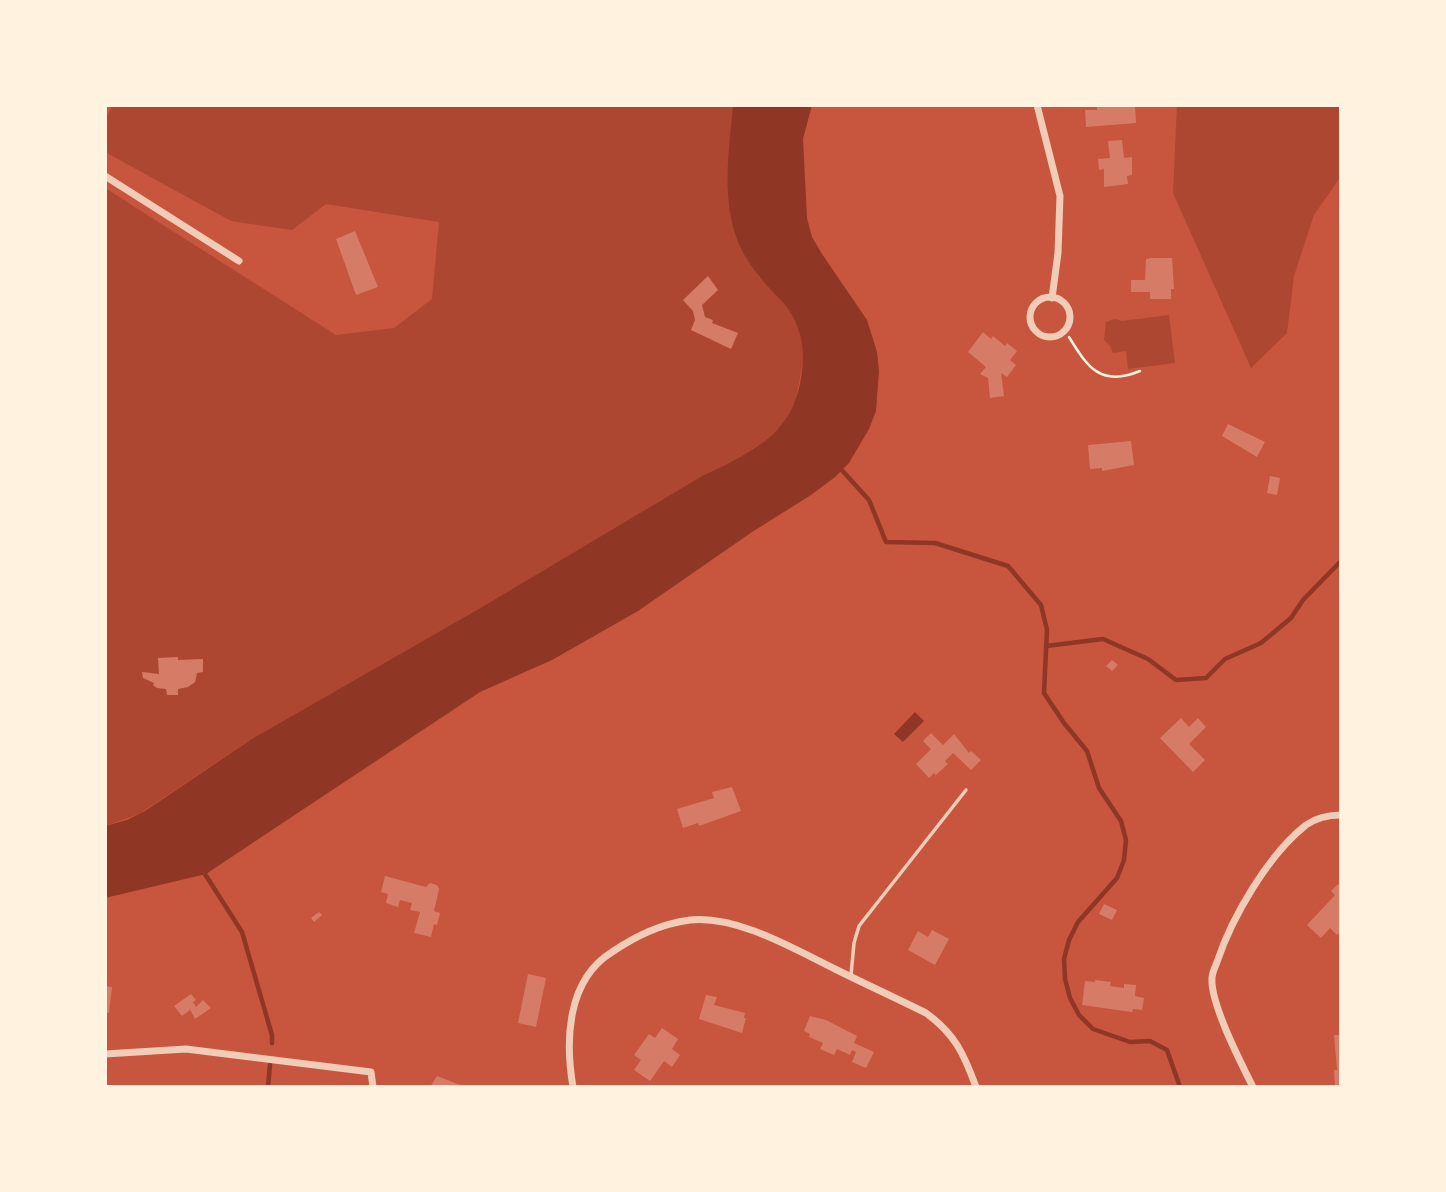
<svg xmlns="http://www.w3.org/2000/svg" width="1446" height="1192" viewBox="0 0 1446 1192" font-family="Poppins,sans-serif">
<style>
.green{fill:#ae4732}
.water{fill:#8f3625}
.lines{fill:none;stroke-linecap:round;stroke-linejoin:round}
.stream{stroke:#8f3625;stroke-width:4.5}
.building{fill:#d67c66}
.path{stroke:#fff3e0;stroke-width:2.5}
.service{stroke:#f1ccb7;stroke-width:3.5}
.minor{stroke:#f1ccb7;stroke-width:7}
</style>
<rect width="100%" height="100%" fill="#c8553d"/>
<path class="green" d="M113 105H733L729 165 730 212 748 261 787 306 797 323 803 341V361L796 400 783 424 755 450 702 476 482 607 252 739 139 814 105 826V188L336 335 394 328 432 299 439 222 326 204 292 230 231 221 105 152V119Z
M1177 105H1341V176L1314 215 1294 276 1287 333 1251 368 1173 193Z
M1169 315 1175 363 1128 369 1126 351 1113 353 1110 346 1104 340 1106 322 1115 319 1122 321Z"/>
<path class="water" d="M733 105H812L803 139 807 218 812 237 822 254 867 320 877 352 879 371 876 411 869 429 849 463 835 477 811 495 752 532 638 611 552 660 480 692 206 874 105 898V826L127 820 145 811 252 739 482 607 702 476C754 451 795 434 802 371 805 348 801 329 789 310 784 302 777 297 771 290 759 276 745 260 738 242 721 199 729 150 733 105Z
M915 712 924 721 903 742 894 734Z"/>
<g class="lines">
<path class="stream" d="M839 467 869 500 886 542 935 543 1008 566 1041 605 1047 630 1044 693 1064 723 1087 751 1099 788 1121 821 1126 840 1124 860 1117 878 1078 922 1069 940 1064 959 1065 979 1070 998 1079 1015 1093 1029 1130 1042 1150 1041 1167 1050 1180 1087
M1046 646 1103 639 1148 659 1176 680 1206 678 1225 659 1261 643 1291 618 1303 600 1341 561
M203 871 242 932 272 1035V1043
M268 1087 270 1065"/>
</g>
<path class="building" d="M1097 105H1135L1136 123 1086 127 1085 110H1097Z
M1122 140 1124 158 1132 157V175L1127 176 1128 184 1104 187V169L1099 170 1098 159 1110 158 1108 141Z
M355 231 378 287 356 295 336 239Z
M1151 258H1172L1174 289H1171V299H1150V292H1131V280H1145L1146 259Z
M708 276 718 290 702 305 705 317 713 320 712 323 738 333 731 349 691 330 695 320 693 311 683 300Z
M983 332 991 339 993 336 1005 346 1007 343 1017 351 1010 360 1016 365 1007 377 1001 373 1004 396 990 398 988 378 980 374 986 367 968 352Z
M1228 424 1265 442 1257 457 1222 436Z
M1131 441 1134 465 1102 471V468L1090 469 1088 445Z
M1270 476 1280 478 1277 495 1267 493Z
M178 657V660L203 659V672L197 673 195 682 188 687 178 689V695H167L166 689 157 688 153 685 154 683 143 678 142 672 159 674 158 658Z
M1112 660 1118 665 1112 671 1106 666Z
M1181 718 1189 727 1198 718 1206 727 1189 744 1205 760 1193 772 1160 738Z
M931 733 943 745 954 734 969 753 971 751 981 760 971 770 953 753 945 761 948 764 936 775 934 773 929 778 916 764 931 749 923 741Z
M732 787 741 811 699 826 698 823 683 828 677 809 714 798 712 792Z
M385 876 426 887 430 883 437 885 439 889 434 911 440 913 437 925 434 924 431 937 414 933 420 912 410 910 412 903 400 900 398 907 386 903 388 894 381 892Z
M1338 884 1341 887V931L1337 935 1330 928 1321 938 1307 925 1335 895 1331 891Z
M1104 904 1117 910 1112 920 1099 914Z
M319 912 322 915 314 922 311 918Z
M932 930 949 939 935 965 908 950 918 931 928 937Z
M528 974 546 978 536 1027 518 1023Z
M1095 980 1111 982 1110 986 1124 988V984L1136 985 1135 996 1144 998 1142 1010 1133 1009 1132 1012 1082 1005 1085 981 1095 982Z
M105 986 112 987 109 1013 105 1012Z
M191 994 196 1000 193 1002 196 1007 203 1000 211 1008 195 1019 189 1007 190 1010 182 1016 174 1006Z
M706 995 717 997 714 1005 745 1013 744 1018H746L742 1033 699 1019Z
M810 1016 826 1020 857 1036 854 1043 874 1052 866 1068 852 1062 856 1052 852 1050 850 1055 837 1049 834 1055 820 1049 823 1043 809 1037 810 1034 804 1031Z
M662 1028 678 1039 672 1049 680 1055 672 1067 664 1061 650 1081 634 1070 641 1060 634 1055 649 1034 655 1038Z
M1334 1035H1341V1087H1335L1334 1070H1337Z
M437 1076 466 1087H430Z"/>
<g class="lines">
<path class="path" d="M1069 337C1088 368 1101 387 1140 371"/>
<path class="service" d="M851 975 854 943 859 926 966 790"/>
<path class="minor" d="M1037 105 1060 196 1058 253 1052 298
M105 176 239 261
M1030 317a20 20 0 1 1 40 0a20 20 0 1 1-40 0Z
M105 1054 186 1049 371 1072 373 1087
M573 1087C565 1040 567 980 612 952 636 936 660 924 690 920 737 915 794 949 835 969 865 984 896 998 926 1013 955 1034 964 1054 976 1087
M1253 1087C1241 1063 1210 1003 1212 978 1212 973 1215 967 1217 962 1232 917 1268 855 1306 825 1316 818 1329 815 1341 815"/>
</g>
<rect width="1446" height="1192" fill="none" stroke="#fff3e0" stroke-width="214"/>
</svg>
